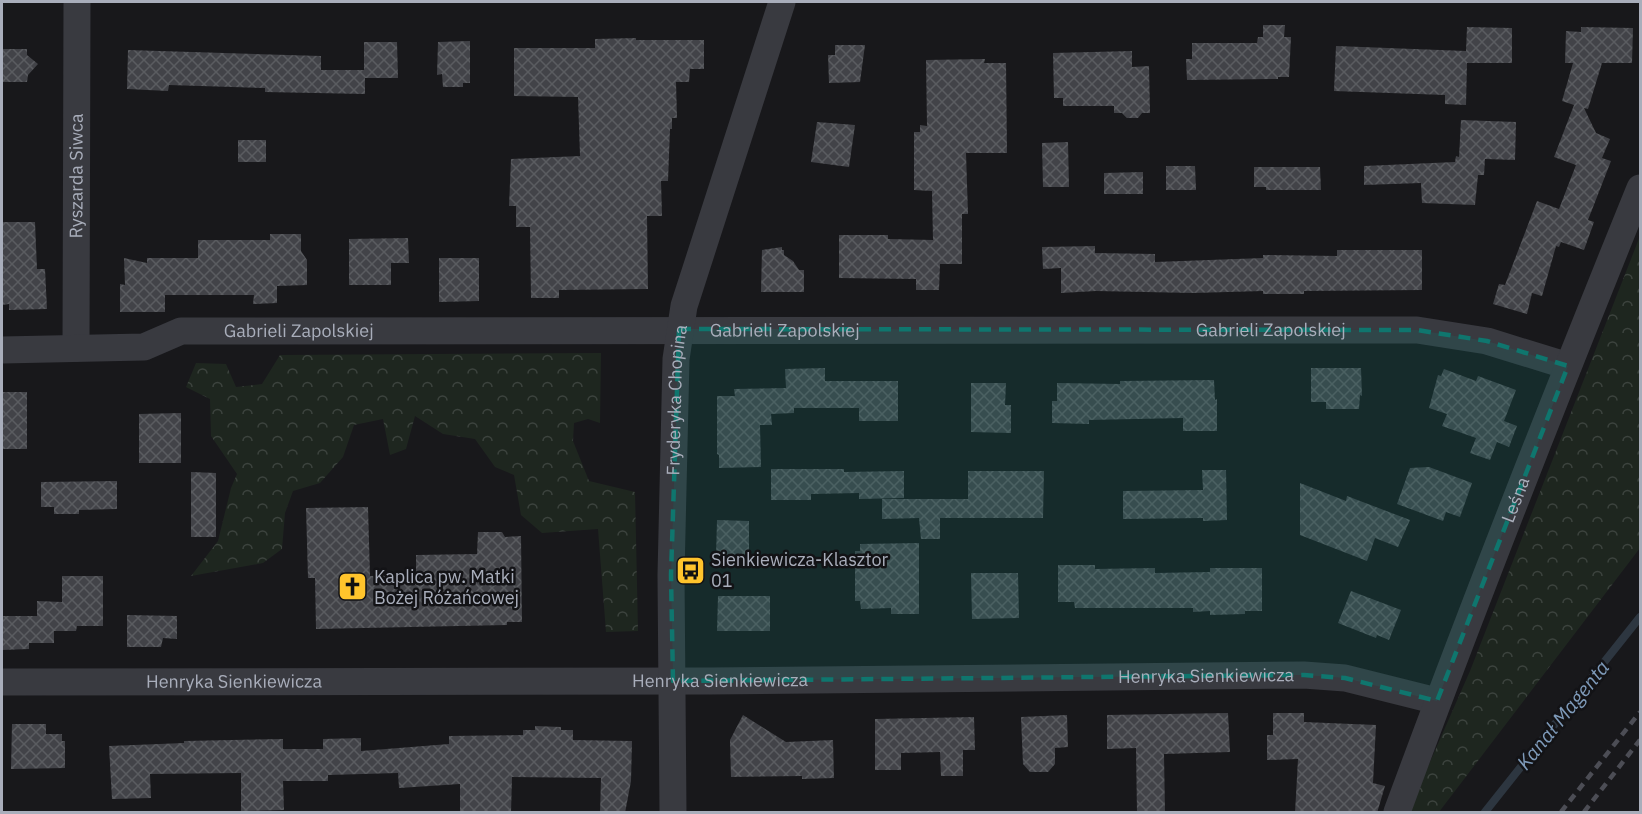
<svg xmlns="http://www.w3.org/2000/svg" width="1642" height="814" viewBox="0 0 1642 814" font-family="'IBM Plex Sans',sans-serif">
<style>
.forest{fill:url(#forest-crowns)}
.lines{fill:none;stroke-linecap:round;stroke-linejoin:round}
.stream{stroke:#2d3640;stroke-width:8}
.building{fill:url(#building-cross-hatch)}
.minor{stroke:#393a40;stroke-width:27}
.rail{stroke:#4c4d55;stroke-width:4.5;stroke-dasharray:8 6;stroke-linecap:butt}
.marked{fill:#0f766e;fill-opacity:0.2;stroke:#0f766e;stroke-width:4.5;stroke-dasharray:12 8;stroke-linejoin:round}
.labels{text-anchor:middle;stroke-width:5;stroke-linejoin:round;paint-order:stroke}
.street-label{font-size:18px;fill:#a9aebb;stroke:#131316}
.poi-label{font-size:18px;fill:#a9aebb;stroke:#131316;text-anchor:start}
.water-label{font-size:20px;font-style:italic;fill:#7e9ab9;stroke:#131316}
</style>
<defs>
<pattern id="forest-crowns" width="20" height="18" patternUnits="userSpaceOnUse" patternTransform="scale(1.5)"><rect width="20" height="18" fill="#1e261f"/><path d="M2 6a3 3 0 1 1 6 0M12 15a3 3 0 1 1 6 0" fill="none" stroke="#3c433e"/></pattern>
<pattern id="building-cross-hatch" width="8" height="8" patternUnits="userSpaceOnUse" patternTransform="scale(1.5)"><rect width="8" height="8" fill="#424348"/><path d="M0 0l8 8M0 8l8-8" fill="none" stroke="#5a5c60"/></pattern>
</defs>
<rect width="100%" height="100%" fill="#18181b"/>
<path class="forest" d="M1640 236V548L1439 812H1408L1470 671Z
M601 353 600 423 588 419 574 423 573 441 589 481 635 492 638 631 606 632 598 529 542 533 521 515 514 475 495 467 475 439 443 434 415 416 406 449 390 455 383 419 354 425 343 457 320 483 293 491 285 513 282 549 263 563 191 576 218 541 231 488 237 474 211 436 210 399 186 387 196 363 226 364 236 387 262 384 280 355Z"/>
<g class="lines">
<path class="stream" d="M1485 812 1640 617"/>
</g>
<path class="building" d="M1263 25H1285L1284 37H1291L1289 77H1278V79L1187 80 1186 59H1192V43H1257L1258 37H1263Z
M1467 27 1512 28V63H1467L1466 105 1445 104V95L1334 91 1336 46 1466 51Z
M1581 27 1633 28 1632 63H1602L1588 109 1584 108 1596 133 1610 139 1602 158 1611 161 1588 220 1594 222 1584 250 1561 242 1559 247 1556 246 1542 296 1532 293 1527 314 1493 304 1499 284 1505 285 1537 201 1559 209 1576 165 1554 157 1574 105 1562 101 1573 63H1565L1566 31 1581 32Z
M636 38V40H704V69H690L689 82H676L677 118H672V129H670L668 181H661L662 216H647L648 289 559 290V298H531L530 227H516V206H509L511 159 580 156 578 97 514 96V48H595V39Z
M470 41V83H463V87H443L442 74 437 75 438 42Z
M364 42H397L398 78H365V94L265 92V88L169 85 168 91 127 89 128 50 321 56V70H364Z
M835 45H865L860 82 829 83 828 55H835Z
M2 49H27V55L38 64 28 75 27 82H2Z
M1132 51V67L1149 66 1150 113H1142L1138 118H1127L1122 113H1114V106H1063V98H1054L1053 53Z
M985 59 984 63H1006L1007 153H966L968 214H962V264H940L939 290H916V279L839 278V235H888V239L933 240 932 191 914 190V132H920V125L927 126 926 60Z
M1461 120 1516 122 1515 160 1485 159 1484 175H1478L1475 205 1422 203 1421 183 1364 185V166L1455 162 1456 156 1459 157Z
M817 122 855 125 849 167 811 162Z
M238 140H266V162H238Z
M1068 142 1069 187H1043L1042 143Z
M1166 166H1195L1196 190H1166Z
M1254 167H1320L1321 190H1266V187H1254Z
M1143 172V194H1104V173Z
M2 222H35L37 269H45L47 309 9 310V304L2 305Z
M270 234H301V251L307 260V285L277 286V303L253 304 254 295H165V312H120V284L125 285 124 258 147 263V258H198V240H270Z
M408 238 409 263H391V285H349V239Z
M1095 246V253L1155 254V262L1263 258V255L1337 256V250H1422V290L1304 291V294H1263V291L1193 293 1096 291 1061 293V268L1043 269 1042 247Z
M782 247V250H784V255L793 261 799 270H804V292H761L762 250Z
M439 258H479V301L439 302Z
M825 368V381H898V421H859V408H794V413L771 414 772 425H760L761 467 719 468V455L717 454V396H735L734 389 786 388 785 369Z
M1311 368H1361L1362 396 1360 395 1359 409H1326V402H1311Z
M1444 369 1476 381 1478 376 1516 390 1504 421 1517 426 1509 447 1497 442 1490 460 1470 453 1476 438 1442 426 1447 414 1429 408 1438 375 1441 376Z
M1214 380 1215 400 1217 399V431H1183V418L1089 420V424L1052 423V401H1057V383L1120 384V381Z
M971 383H1006L1005 405H1011V433L971 432Z
M2 392H27V449H2Z
M181 413V463H139V414Z
M1429 467 1472 483 1460 517 1446 512 1443 521 1397 504 1410 468Z
M771 469H844V472L904 471V498L859 499V493L811 494V500H771Z
M1202 470H1226L1227 520 1203 521V518L1123 519V491L1203 490Z
M968 471H1044L1043 518H940V539H921L919 518 882 519V499H968Z
M191 472 216 473V537H191Z
M117 481V509L79 510V514H54V507H41V482Z
M1300 483 1346 501 1347 496 1410 520 1398 547 1375 538 1367 561 1300 535Z
M368 507 370 576 416 575V555L477 554 478 532H502L505 537 521 536 522 622H507V625L316 629 315 578H308L306 508Z
M717 520 749 521V558L716 557Z
M919 543V614H891V608L861 609 860 601H855V551H860V544Z
M1058 565H1095V569L1155 568V573L1210 572V568H1262V611H1245V614L1210 615V611L1193 612V608H1075L1074 602H1058Z
M971 573H1018L1019 618 972 619Z
M62 576H103V626H77L76 631H54V643H29V649L2 650V616H37V601L62 602Z
M1351 591 1401 610 1389 640 1377 635 1376 638 1338 623Z
M718 596H770V631H717Z
M127 615 177 616V639L163 638 161 647H127Z
M1228 713 1230 752 1164 754 1165 813H1137L1136 748 1107 749V715Z
M1273 713H1304V722L1376 725 1373 783 1385 786 1377 813H1295L1298 759 1267 760V735H1273Z
M743 715 786 742 833 740 834 778 802 779V776L731 777 730 740Z
M1067 715 1068 747 1055 748V764L1048 772H1030L1023 764 1021 717Z
M974 717 975 750H963V776H941L940 752 901 753V770H875V719Z
M12 724H46V734H62V741H65V768L11 769Z
M535 726 561 727V730H573V740L632 741 631 781 625 813H600L601 778 512 777 511 813H460V784L399 788 398 773 328 775V781H283L284 810 241 811V773L150 774 151 798 112 799 109 746 184 743V741L283 739V749H323V739L361 738V751L449 744V736L523 735V730H535Z"/>
<g class="lines">
<g class="minor">
<path id="s1" d="M76 348 77 2"/>
<path id="s2" d="M2 350 144 347 181 331 1417 330 1487 341 1568 366"/>
<path id="s3" d="M2 682 709 681 1304 675 1345 678 1437 701"/>
<path id="s4" d="M673 812 671 575 676 359 684 306 782 2"/>
<path id="s5" d="M1397 812C1474 603 1556 395 1640 188"/>
</g>
<path class="rail" d="M1561 812 1640 712
M1584 812 1640 740"/>
</g>
<path class="marked" d="M679 329 1417 330 1487 341 1568 366 1437 701 1345 678 1304 675 673 681 671 575Z"/>
<defs>
<symbol id="bus-square" viewBox="-11 -11 22 22"><rect x="-9" y="-9" width="18" height="18" rx="4" fill="#ffc42c" stroke="#131316"/><path d="M-5-6H5V4H4V6H2V4H-2V6H-4V4H-5ZM-3.5-4V0h7V-4ZM-3.5 1.2v1.5H-2V1.2ZM2 1.2v1.5H3.5V1.2Z" fill="#111"/></symbol>
<symbol id="church-square" viewBox="-11 -11 22 22"><rect x="-9" y="-9" width="18" height="18" rx="4" fill="#ffc42c" stroke="#131316"/><path d="M-1.2-6h2.4v3.5h3.3v2.4h-3.3V6h-2.4V-.1h-3.3v-2.4h3.3Z" fill="#111"/></symbol>
</defs>
<g fill-rule="evenodd">
<use href="#bus-square" x="674" y="554" width="33" height="33"/>
<use href="#church-square" x="336" y="570" width="33" height="33"/>
</g>
<g class="labels">
<g class="street-label">
<text dy="6" stroke="none"><textPath href="#s1" startOffset="172">Ryszarda Siwca</textPath></text>
<text dy="6" stroke="none"><textPath href="#s2" startOffset="786">Gabrieli Zapolskiej</textPath></text>
<text dy="6" stroke="none"><textPath href="#s2" startOffset="300">Gabrieli Zapolskiej</textPath></text>
<text dy="6" stroke="none"><textPath href="#s2" startOffset="1272">Gabrieli Zapolskiej</textPath></text>
<text dy="6" stroke="none"><textPath href="#s4" startOffset="412">Fryderyka Chopina</textPath></text>
<text dy="6" stroke="none"><textPath href="#s5" startOffset="334">Leśna</textPath></text>
<text dy="6" stroke="none"><textPath href="#s3" startOffset="1204">Henryka Sienkiewicza</textPath></text>
<text dy="6" stroke="none"><textPath href="#s3" startOffset="718">Henryka Sienkiewicza</textPath></text>
<text dy="6" stroke="none"><textPath href="#s3" startOffset="232">Henryka Sienkiewicza</textPath></text>
</g>
<g class="poi-label">
<text x="711" y="566">Sienkiewicza-Klasztor<tspan x="711" dy="21">01</tspan></text>
<text x="374" y="583">Kaplica pw. Matki<tspan x="374" dy="21">Bożej Różańcowej</tspan></text>
</g>
<g class="water-label">
<text transform="translate(1563 715) rotate(-51)" y="7">Kanał Magenta</text>
</g>
</g>
<rect width="1642" height="814" fill="none" stroke="#a9aebb" stroke-width="6"/>
</svg>
